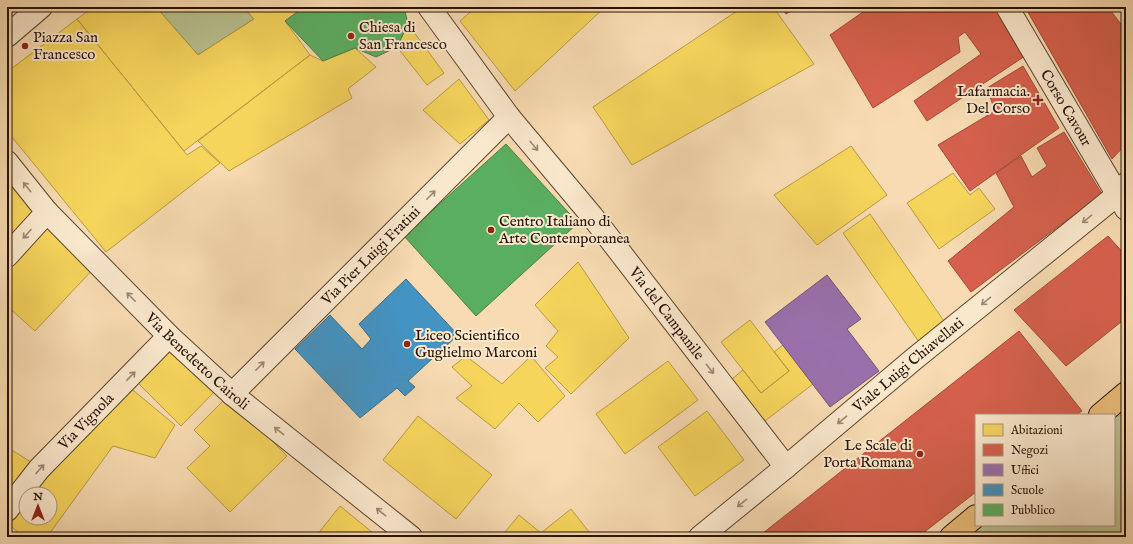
<svg xmlns="http://www.w3.org/2000/svg" width="1133" height="544" viewBox="0 0 1133 544" font-family="'IM FELL English',serif">
<style>
.green{fill:#b8c190;stroke:#706a4a}
.homes{fill:#f6d55c;stroke:#b89a42}
.shops{fill:#d6604d;stroke:#a24937}
.offices{fill:#9970ab;stroke:#775479}
.schools{fill:#4393c3;stroke:#3b6c8a}
.public{fill:#5aae61;stroke:#4b7f45}
.lines{fill:none;stroke-linecap:round;stroke-linejoin:round}
.minor-casing{stroke:#5b4430;stroke-width:24}
.major-casing{stroke:#271205;stroke-width:24}
.minor{stroke:#fae8cd;stroke-width:22}
.major{stroke:#ecbe79;stroke-width:22}
.oneway{stroke:#9b8873}
.poi-dot{fill:#8f2418;stroke:#fae8cd;stroke-width:1.5}
.labels{text-anchor:middle;stroke-width:4;stroke-linejoin:round;paint-order:stroke}
.poi-label{font-size:15px;fill:#271205;stroke:#fae8cd;text-anchor:start}
.street-label{font-size:15px;fill:#271205;stroke:#fae8cd}
</style>
<rect width="100%" height="100%" fill="#f8dbb2"/>
<filter id="stains"><feTurbulence type="fractalNoise" baseFrequency=".005" numOctaves="4"/><feColorMatrix values="0 0 0 0 .2 0 0 0 0 .09 0 0 0 0 .02 0 0 0 .5 -.17"/></filter>
<radialGradient id="worn" r=".72"><stop offset=".6" stop-color="#630" stop-opacity="0"/><stop offset="1" stop-color="#630" stop-opacity=".3"/></radialGradient>
<path class="green" d="M156 7H243L254 19 198 55Z
M1126 407V537H964L979 525H1114V416Z"/>
<path class="homes" d="M93 7H156L198 55 254 19 243 7H304L285 21 310 55 184 151 77 19Z
M476 7H605L515 91 460 21Z
M743 7H773L814 64 632 165 593 107Z
M77 19 187 155 201 146 220 163 106 252 7 131V72Z
M408 24 444 73 427 85 397 47Z
M355 48 376 67 348 89 352 98 229 171 198 141 310 55 323 61Z
M459 79 489 120 460 144 423 110Z
M851 146 887 195 817 245 774 195Z
M953 173 970 195 979 188 995 209 939 249 907 203Z
M7 179 38 210 7 245Z
M870 214 946 324 919 342 843 233Z
M47 219 96 266 35 331 7 306V262Z
M578 262 629 338 571 394 545 368 558 357 546 346 558 331 535 305Z
M750 320 789 371 761 393 721 342Z
M171 343 220 386 181 426 136 381Z
M783 345 813 384 765 421 732 379 743 370 761 393 789 371 774 352Z
M466 356 502 384 531 356 565 396 538 422 519 403 495 429 456 398 472 386 452 367Z
M668 361 698 400 625 454 596 414Z
M128 386 175 425 155 458 113 446 47 537H24L7 523V521L26 497V518H50V494H29Z
M228 396 287 456 230 512 187 468 210 446 194 430Z
M707 411 744 460 695 496 658 447Z
M418 416 492 475 456 519 383 460Z
M7 447 34 464 7 499Z
M340 506 378 537H320L317 535Z
M571 509 593 537H501L519 515 541 533Z"/>
<path class="shops" d="M781 7H798L786 14Z
M870 7H997L1025 56 927 121 914 101 981 54 965 32 958 37 960 52 873 108 830 35Z
M1025 7H1108L1126 31V144L1112 159Z
M1023 66 1059 128 970 191 938 145 995 111 987 88Z
M1064 132 1102 194 971 292 948 261 1014 207 996 173 1021 156 1032 177 1047 166 1037 148Z
M1108 236 1126 256V318L1066 366 1014 310Z
M1019 331 1082 411 1076 415H976V492L918 537H758Z"/>
<path class="offices" d="M827 275 861 319 847 329 879 371 830 407 765 322Z"/>
<path class="schools" d="M406 279 458 335 408 381 415 387 405 396 397 388 360 418 295 349 330 315 362 349 371 339 359 324Z"/>
<path class="public" d="M304 7H404L408 24 397 47 376 57 355 48 323 61 285 21Z
M506 144 578 223 476 316 404 236Z"/>
<g class="lines">
<defs>
<g id="minor">
<path id="s1" d="M429 7 509 117 592 216 786 467"/>
<path id="s2" d="M1007 7 1126 209"/>
<path d="M7 36 41 7"/>
<path id="s3" d="M7 162 47 212 169 336 232 394 411 537"/>
<path d="M7 256 47 212"/>
<path id="s4" d="M232 394 509 117"/>
<path id="s5" d="M7 510 39 469 169 336"/>
<path id="s6" d="M700 537 786 467 914 359 1085 221 1117 195 1126 184"/>
</g>
<path id="major" d="M1100 415 1126 393
M951 537 976 516"/>
</defs>
<use href="#minor" class="minor-casing"/>
<use href="#major" class="major-casing"/>
<use href="#minor" class="minor"/>
<use href="#major" class="major"/>
</g>
<defs><path id="oneway-shaft" d="M-6 0H5M1.5-3L5.5 0L1.5 3" fill="none" stroke-width="1.6" stroke-linecap="round" stroke-linejoin="round"/></defs>
<g class="oneway">
<use href="#oneway-shaft" transform="translate(534 146) rotate(50)"/>
<use href="#oneway-shaft" transform="translate(27 187) rotate(-128)"/>
<use href="#oneway-shaft" transform="translate(431 195) rotate(-45)"/>
<use href="#oneway-shaft" transform="translate(1087 219) rotate(141)"/>
<use href="#oneway-shaft" transform="translate(27 234) rotate(132)"/>
<use href="#oneway-shaft" transform="translate(131 297) rotate(-135)"/>
<use href="#oneway-shaft" transform="translate(986 301) rotate(141)"/>
<use href="#oneway-shaft" transform="translate(260 366) rotate(-45)"/>
<use href="#oneway-shaft" transform="translate(710 369) rotate(52)"/>
<use href="#oneway-shaft" transform="translate(131 376) rotate(-46)"/>
<use href="#oneway-shaft" transform="translate(842 420) rotate(140)"/>
<use href="#oneway-shaft" transform="translate(279 431) rotate(-142)"/>
<use href="#oneway-shaft" transform="translate(40 469) rotate(-48)"/>
<use href="#oneway-shaft" transform="translate(742 503) rotate(141)"/>
<use href="#oneway-shaft" transform="translate(381 512) rotate(-141)"/>
</g>
<g class="poi-dot">
<circle cx="351" cy="36" r="4"/>
<circle cx="25" cy="46" r="4"/>
<path d="M1036 94h4v4h4v4h-4v4h-4v-4h-4v-4h4z"/>
<circle cx="491" cy="230" r="4"/>
<circle cx="407" cy="344" r="4"/>
<circle cx="920" cy="454" r="4"/>
</g>
<g class="labels">
<g class="poi-label">
<text x="359" y="32">Chiesa di<tspan x="359" dy="17">San Francesco</tspan></text>
<text x="33" y="42">Piazza San<tspan x="33" dy="17">Francesco</tspan></text>
<text x="1030" y="96" text-anchor="end">Lafarmacia.<tspan x="1030" dy="17">Del Corso</tspan></text>
<text x="499" y="226">Centro Italiano di<tspan x="499" dy="17">Arte Contemporanea</tspan></text>
<text x="415" y="340">Liceo Scientifico<tspan x="415" dy="17">Guglielmo Marconi</tspan></text>
<text x="912" y="450" text-anchor="end">Le Scale di<tspan x="912" dy="17">Porta Romana</tspan></text>
</g>
<g class="street-label">
<text dy="5" stroke="none"><textPath href="#s2" startOffset="117">Corso Cavour</textPath></text>
<text dy="5" stroke="none"><textPath href="#s4" startOffset="196">Via Pier Luigi Fratini</textPath></text>
<text dy="5" stroke="none"><textPath href="#s1" startOffset="388">Via del Campanile</textPath></text>
<text dy="5" stroke="none"><textPath href="#s3" startOffset="276">Via Benedetto Cairoli</textPath></text>
<text dy="5" stroke="none"><textPath href="#s6" startOffset="270">Viale Luigi Chiavellati</textPath></text>
<text dy="5" stroke="none"><textPath href="#s5" startOffset="119">Via Vignola</textPath></text>
</g>
</g>
<rect width="1133" height="544" fill="none" stroke="#f8dbb2" stroke-width="24"/>
<rect x="8" y="8" width="1117" height="528" fill="none" stroke="#271205" stroke-width="2"/>
<rect x="12" y="12" width="1109" height="520" fill="none" stroke="#271205"/>
<rect x="975" y="414" width="140" height="112" fill="#fae8cd" stroke="#a6927d"/>
<rect x="983" y="424" width="20" height="12" fill="#f6d55c" stroke="#a6927d"/>
<text x="1011" y="434" font-size="12" fill="#271205">Abitazioni</text>
<rect x="983" y="444" width="20" height="12" fill="#d6604d" stroke="#a6927d"/>
<text x="1011" y="454" font-size="12" fill="#271205">Negozi</text>
<rect x="983" y="464" width="20" height="12" fill="#9970ab" stroke="#a6927d"/>
<text x="1011" y="474" font-size="12" fill="#271205">Uffici</text>
<rect x="983" y="484" width="20" height="12" fill="#4393c3" stroke="#a6927d"/>
<text x="1011" y="494" font-size="12" fill="#271205">Scuole</text>
<rect x="983" y="504" width="20" height="12" fill="#5aae61" stroke="#a6927d"/>
<text x="1011" y="514" font-size="12" fill="#271205">Pubblico</text>
<g transform="translate(38 506)"><circle r="19" fill="#fae8cd" stroke="#a6927d"/>
<path d="M0-3L7 15L0 10L-7 15Z" fill="#8f2418"/>
<text y="-6" font-size="11" font-weight="bold" text-anchor="middle" fill="#271205">N</text>
</g>
<rect width="100%" height="100%" filter="url(#stains)"/>
<rect width="100%" height="100%" fill="url(#worn)"/>
</svg>
